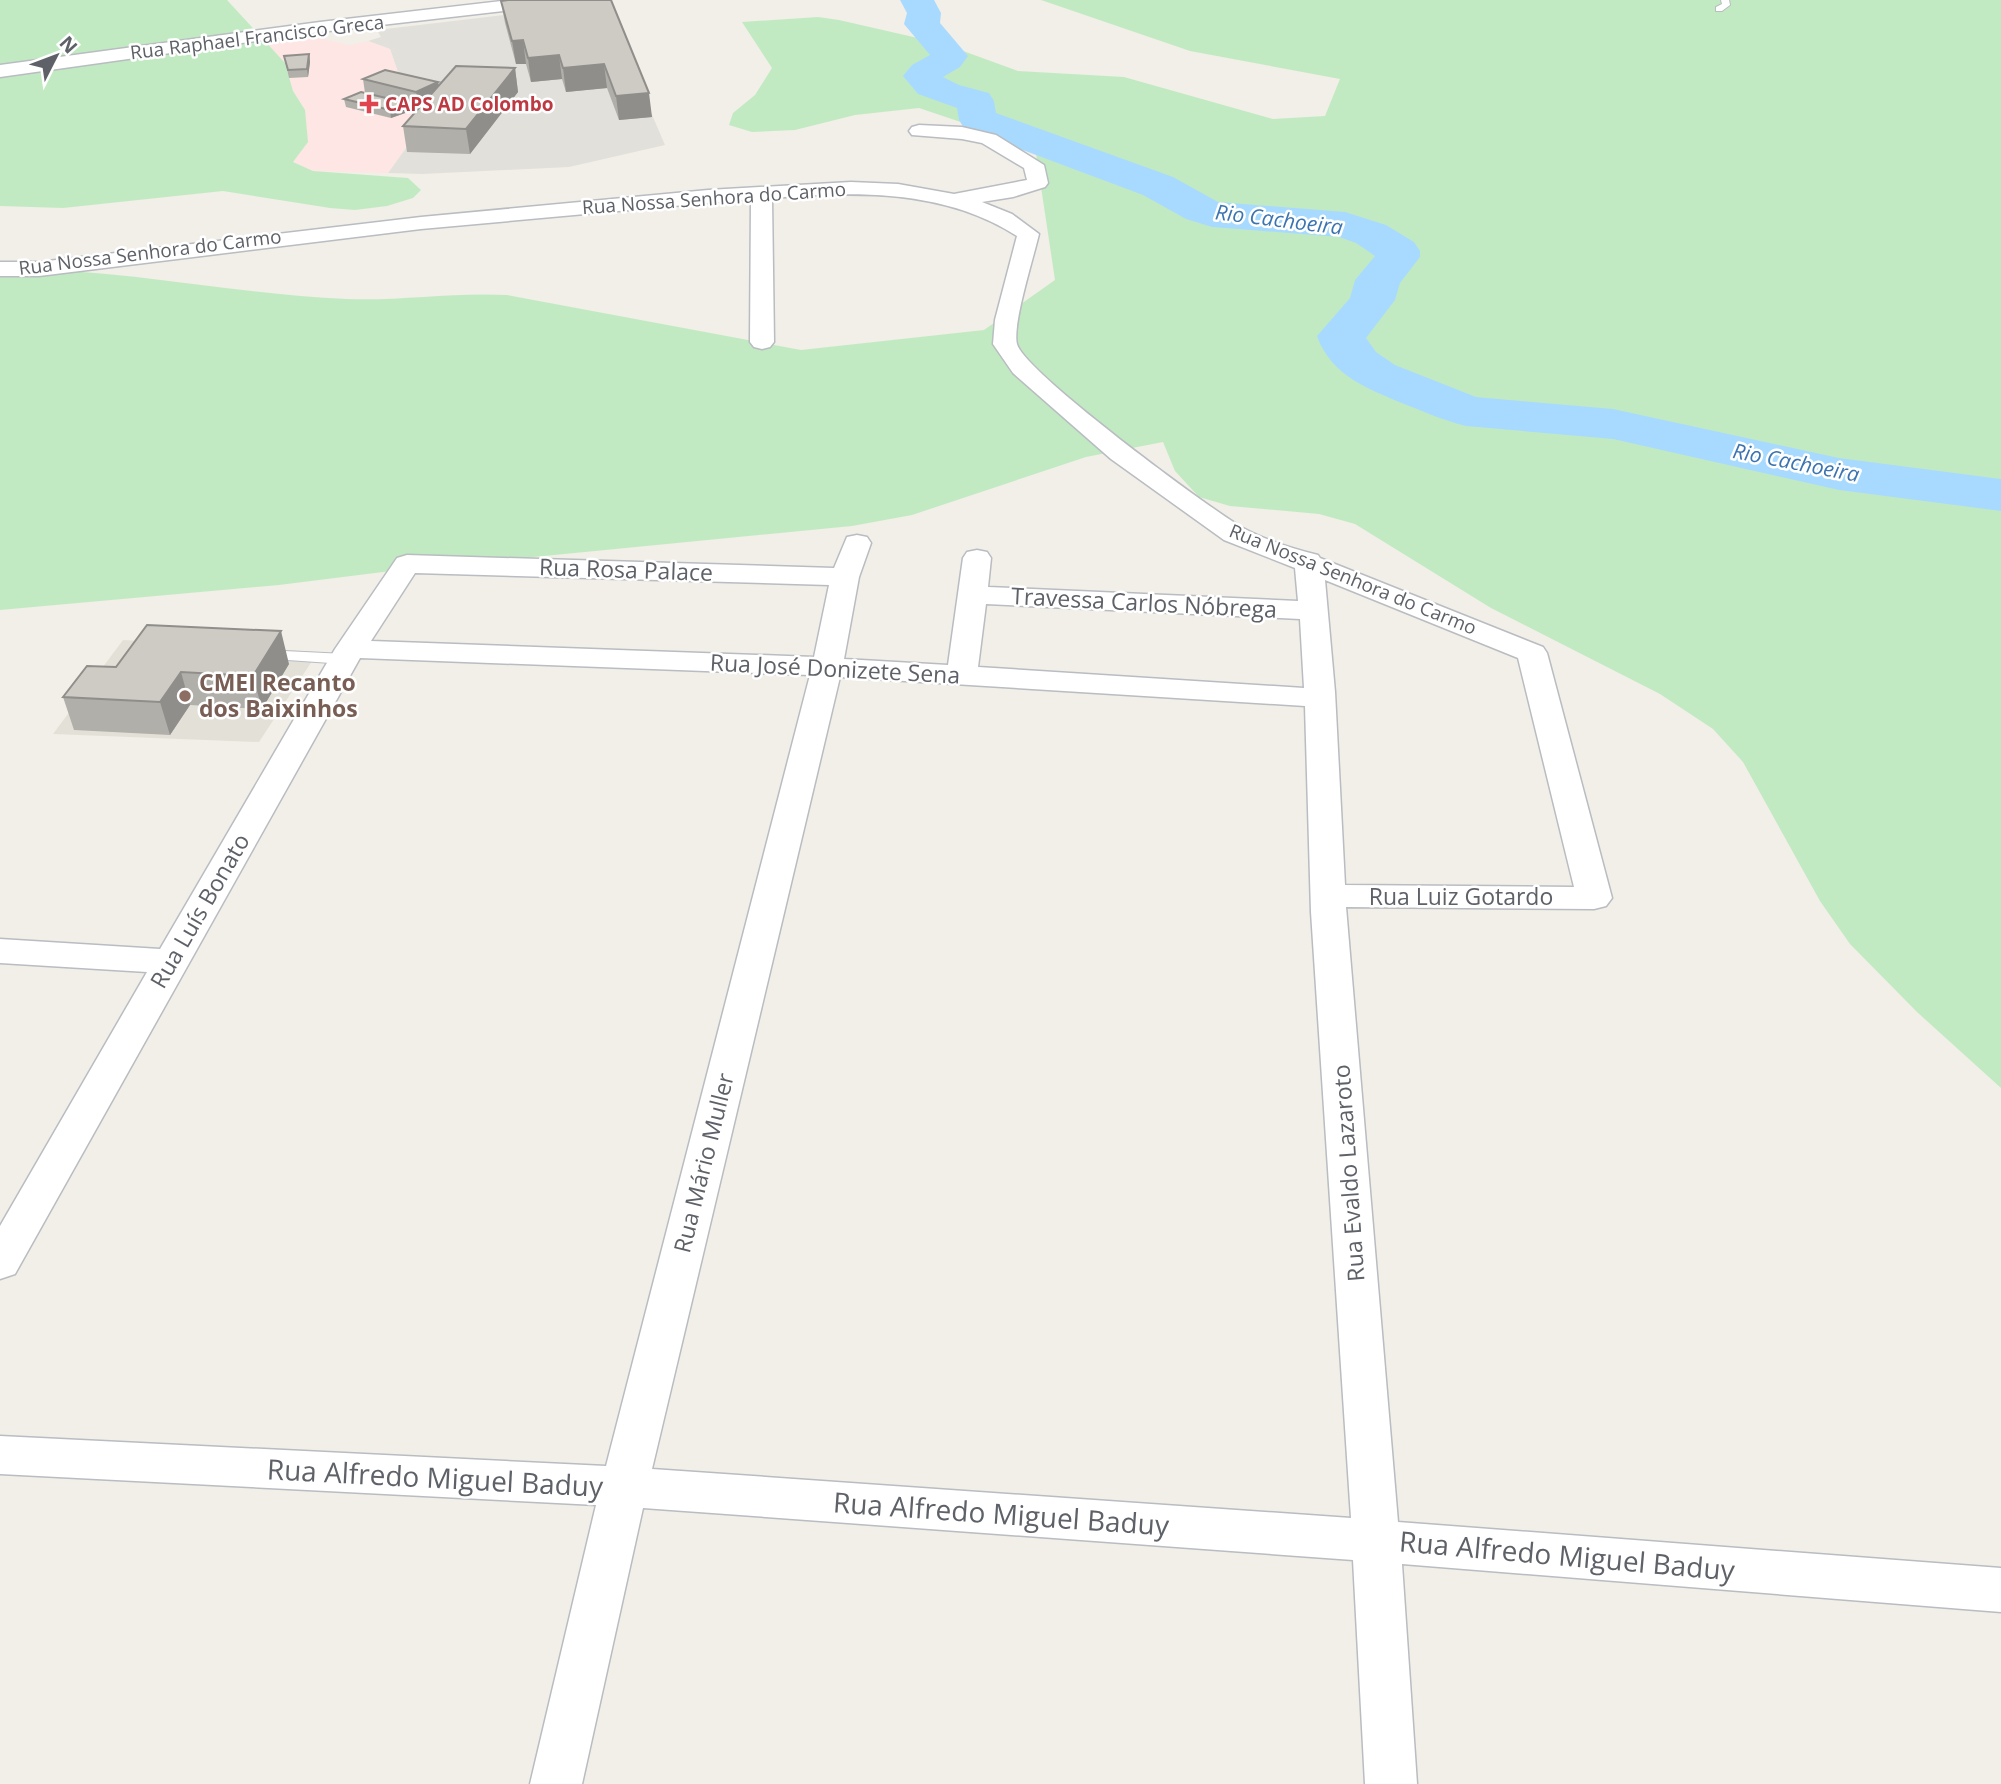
<svg xmlns="http://www.w3.org/2000/svg" width="2001" height="1784" viewBox="0 0 2001 1784" font-family="'Open Sans',sans-serif">
<style>
.industrial{fill:#e2e0db}
.education{fill:#e3e1d7}
.medical{fill:#fde6e3}
.green{fill:#c2eac2}
.lines{fill:none;stroke-linecap:round;stroke-linejoin:round}
.river{fill:#a8daff;fill-rule:evenodd}
.lane-casing{stroke:#b9bcc1;stroke-width:2}
.street-casing{stroke:#b9bcc1;stroke-width:3}
.lane{fill:#fff;fill-rule:evenodd}
.street{fill:#fff;fill-rule:evenodd}
.wall{fill:#b1afa9}
.shaded-wall{fill:#908e8a}
.building{fill:#cecbc5;stroke:#908e8a;stroke-width:2}
.health-dot{fill:#e0444e;stroke:#fff;stroke-width:2.5}
.education-dot{fill:#8d6e63;stroke:#fff;stroke-width:2.5}
.labels{text-anchor:middle;stroke-width:5;stroke-linejoin:round;paint-order:stroke}
.far-street-label{font-size:19px;fill:#5e6268;stroke:#fff}
.far-health-label{font-size:19px;font-weight:bold;fill:#be3a42;stroke:#fff;text-anchor:start}
.far-water-label{font-size:21px;font-style:italic;fill:#3b74b0;stroke:#fff}
.street-label{font-size:23px;fill:#5e6268;stroke:#fff}
.education-label{font-size:23px;font-weight:bold;fill:#785e54;stroke:#fff;text-anchor:start}
.near-street-label{font-size:28px;fill:#5e6268;stroke:#fff}
</style>
<rect width="100%" height="100%" fill="#f1efe7"/>
<path class="industrial" d="M604 3 665 145 569 167 422 174 388 173 441 99 402 84 390 49 368 41 381 37 377 30Z"/>
<path class="education" d="M123 640 318 652 259 742 53 734Z"/>
<path class="medical" d="M314 37 350 45 368 41 390 49 402 84 441 99 388 173 313 171 293 162 305 110 293 91 285 63 267 43Z"/>
<path class="green" d="M0 0H227L285 63 293 91 305 110 308 142 293 162 313 171 408 178 421 190 413 198 387 206 355 210 330 208 223 191 63 208 0 206Z
M1041 0H2001V1088L1917 1012 1850 944 1820 901 1743 762 1713 729 1660 694 1491 608 1355 524 1319 514 1230 506 1199 497 1175 471 1163 442 1086 457 912 515 852 526 391 571 279 585 0 610V269C116 267 231 294 347 299 400 301 454 292 507 295L801 350 984 330 1055 280 1035 147 919 108 855 115 795 130 752 132 729 125 733 113 755 95 772 68 742 22 818 17 839 20 944 44 1018 71 1124 77 1273 119 1325 116 1340 79 1190 51Z"/>
<g class="lines">
<path class="river" d="M900 0H934L941 13 940 23 968 56 960 67 943 77 959 85 989 93 994 101 996 113 1173 177 1218 202 1345 212 1386 225 1414 242 1420 251V257L1400 283 1395 300 1366 338 1376 352 1395 365 1476 397 1613 409 1839 458 2001 479V511L1839 490 1613 439 1466 426C1445 421 1425 412 1404 404 1369 389 1331 376 1317 336L1350 298 1355 280 1375 256 1356 243 1339 237 1212 227 1186 219 1143 195 964 128 959 120 957 108 918 94 903 76 912 65 930 55 904 24 907 13Z"/>
<defs>
<path id="lane" d="M1721 0H1729L1730 5 1722 11H1716V7L1722 4Z
M264 650 345 654 353 659 345 664 259 658 256 655 259 652Z"/>
<path id="street" d="M511 0H565L556 5 320 32 0 77V65L320 22Z
M919 125 962 127 996 135 1044 165 1048 183 1045 187 1013 197 982 202 1012 214 1039 234C1034 256 1012 325 1017 344 1024 372 1210 509 1243 528 1265 540 1294 549 1318 555L1320 558 1543 647 1547 653 1612 898 1606 906 1594 909 1346 907 1398 1522 2001 1568V1612L1402 1564 1417 1784H1365L1353 1560 643 1508 582 1784H530L596 1505 0 1474V1436L606 1466 810 675 360 658 15 1274 0 1279V1226L147 972 0 963V939L160 949 335 649 397 558 407 555 834 568 847 537 857 535 867 537 871 543 859 577 844 659 948 665 963 558 967 552 977 550 987 552 991 558 988 587 1298 601 1295 568 1224 540 1111 459 1013 373 993 344 995 320 1017 236C944 189 855 191 772 198L774 342 770 347 762 349 754 347 750 342 751 199 421 229 39 276H0V262H39L421 217 708 190 851 182 898 184 954 194 1027 180 1024 168 982 143 962 139 912 135 909 131 912 127ZM415 573 829 585 814 657 371 641ZM1325 580 1518 658 1574 887 1345 885 1335 692ZM986 604 1300 619 1304 688 978 667ZM840 677 1305 706 1311 912 1351 1518 652 1469Z"/>
</defs>
<use href="#lane" class="lane-casing"/>
<use href="#street" class="street-casing"/>
<use href="#lane" class="lane"/>
<use href="#street" class="street"/>
</g>
<path class="wall" d="M611 0 652 117 619 120 607 88 566 92 562 79 531 82 526 64H516L505 23 501 1Z
M309 54 310 62 308 77 289 78 284 56Z
M515 68 518 92 470 154 407 152 403 126 419 108 407 105 408 112 391 118 346 107 344 99 365 93 363 79 438 82 439 85Z
M289 664 262 709 190 705 170 735 74 730 63 697 116 667Z"/>
<path class="shaded-wall" d="M523 40 526 64H516L512 41Z
M309 54 310 62 308 77 307 69Z
M559 55 562 79 531 82 528 58Z
M604 64 607 88 566 92 563 68Z
M515 68 518 92 470 154 466 129Z
M438 82 441 99 419 108 416 92Z
M649 93 652 117 619 120 616 96Z
M407 103 408 112 391 118 390 110Z
M281 631 289 664 262 709 253 676Z
M181 672 190 705 170 735 160 702Z"/>
<path class="building" d="M508 0H611L649 93 616 96 604 64 563 68 559 55 528 58 523 40 512 41 501 1Z
M309 54 307 69 288 70 284 56Z
M456 66 515 68 466 129 403 126Z
M385 70 438 82 416 92 363 79Z
M361 92 407 103 390 110 344 99Z
M147 625 281 631 253 676 181 672 160 702 63 697 87 666 116 667Z"/>
<path class="health-dot" d="M365.5 93.5h7v7h7v7h-7v7h-7v-7h-7v-7h7z"/>
<circle class="education-dot" cx="185" cy="696" r="7"/>
<g class="labels">
<g class="far-street-label">
<text transform="translate(257 37) rotate(-7)" y="7">Rua Raphael Francisco Greca</text>
<text transform="translate(714 198) rotate(-4)" y="7">Rua Nossa Senhora do Carmo</text>
<text transform="translate(150 252) rotate(-7)" y="7">Rua Nossa Senhora do Carmo</text>
<text transform="translate(1353 579) rotate(22)" y="7">Rua Nossa Senhora do Carmo</text>
</g>
<g class="far-health-label">
<text x="385" y="111">CAPS AD Colombo</text>
</g>
<g class="far-water-label">
<text transform="translate(1279 220) rotate(7)" y="7">Rio Cachoeira</text>
<text transform="translate(1796 463) rotate(11)" y="7">Rio Cachoeira</text>
</g>
<g class="street-label">
<text transform="translate(626 570) rotate(2)" y="8">Rua Rosa Palace</text>
<text transform="translate(1144 603) rotate(3)" y="8">Travessa Carlos Nóbrega</text>
<text transform="translate(835 669) rotate(3)" y="8">Rua José Donizete Sena</text>
<text x="1461" y="905">Rua Luiz Gotardo</text>
<text transform="translate(200 911) rotate(-60)" y="8">Rua Luís Bonato</text>
<text transform="translate(704 1163) rotate(-76)" y="8">Rua Mário Muller</text>
<text transform="translate(1349 1173) rotate(-94)" y="8">Rua Evaldo Lazaroto</text>
</g>
<g class="education-label">
<text x="199" y="691">CMEI Recanto<tspan x="199" dy="26">dos Baixinhos</tspan></text>
</g>
<g class="near-street-label">
<text transform="translate(435 1478) rotate(3)" y="10">Rua Alfredo Miguel Baduy</text>
<text transform="translate(1001 1514) rotate(4)" y="10">Rua Alfredo Miguel Baduy</text>
<text transform="translate(1567 1556) rotate(5)" y="10">Rua Alfredo Miguel Baduy</text>
</g>
</g>
<g transform="translate(56 56) rotate(48)" stroke="#ffffff" stroke-width="5" paint-order="stroke">
<path d="M0-5L12 26L0 18L-12 26Z" fill="#5e6268"/>
<text y="-10" font-size="19" font-weight="bold" text-anchor="middle" fill="#5e6268">N</text>
</g>
</svg>
